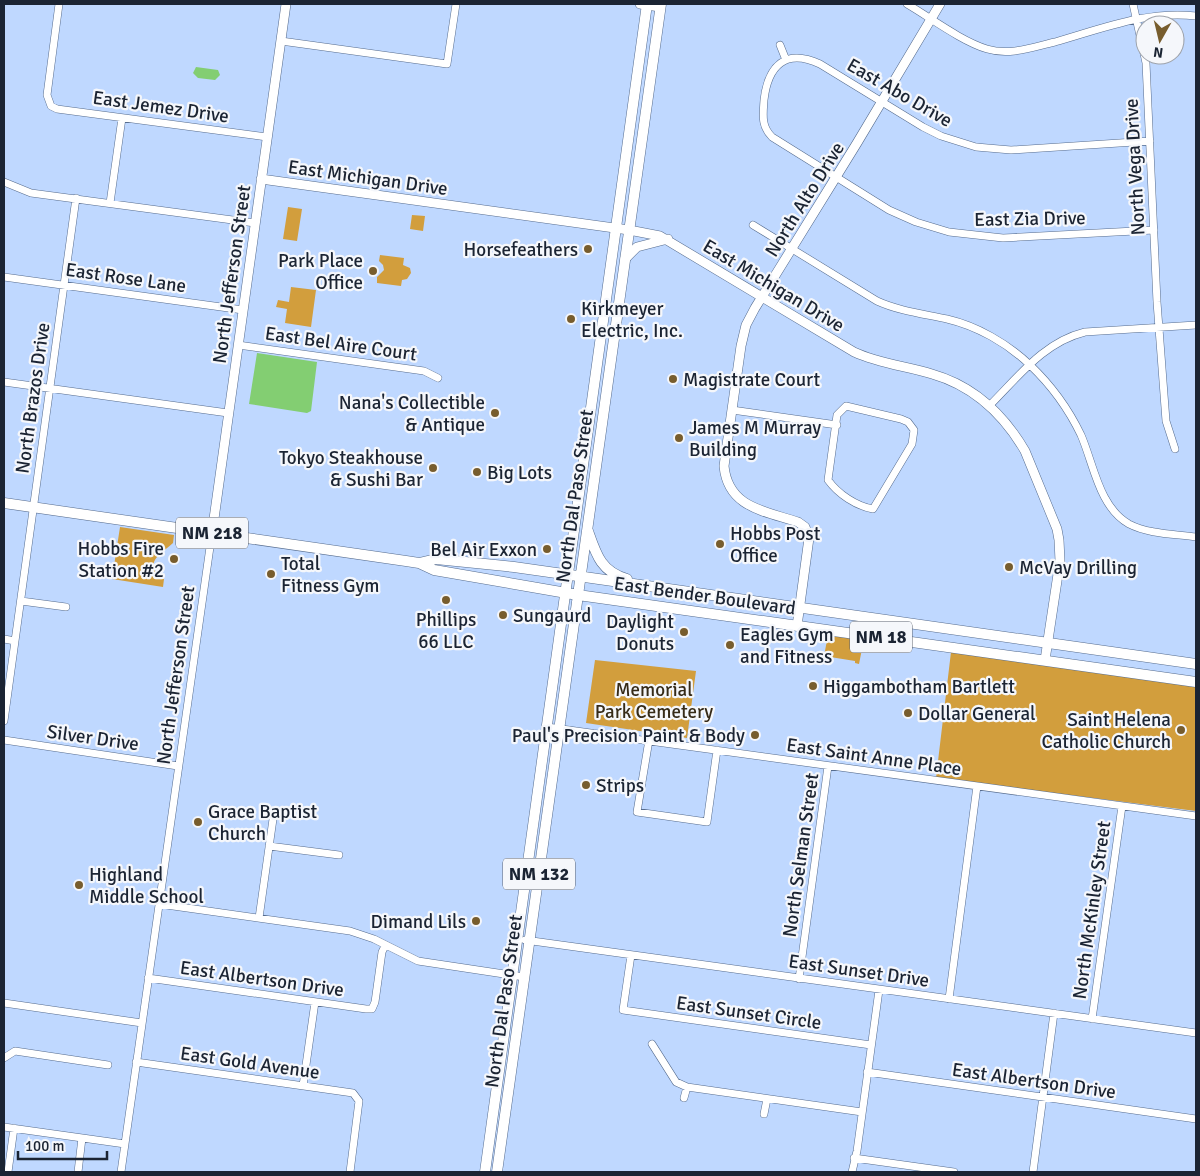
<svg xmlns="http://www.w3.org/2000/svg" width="1200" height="1176" viewBox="0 0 1200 1176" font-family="Signika,sans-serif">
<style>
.green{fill:#d29e3d}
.water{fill:#83ce72}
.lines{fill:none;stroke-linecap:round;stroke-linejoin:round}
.street-casing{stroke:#566c8e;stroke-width:8}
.secondary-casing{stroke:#566c8e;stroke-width:10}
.primary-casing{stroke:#566c8e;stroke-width:11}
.street{stroke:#fff;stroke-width:7}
.secondary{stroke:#fff;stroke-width:9}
.primary{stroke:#fff;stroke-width:10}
.poi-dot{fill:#775d2e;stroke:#f5f7fb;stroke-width:2}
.labels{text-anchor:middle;stroke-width:4.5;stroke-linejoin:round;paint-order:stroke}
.shield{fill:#f5f7fb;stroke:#5c636f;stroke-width:1}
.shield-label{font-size:18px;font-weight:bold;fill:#1b2433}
.street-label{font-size:19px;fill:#1b2433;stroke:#f5f7fb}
.poi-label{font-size:19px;fill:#1b2433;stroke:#f5f7fb;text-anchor:start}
.park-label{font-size:19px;fill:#362b18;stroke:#f5f7fb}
</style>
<rect width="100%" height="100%" fill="#bfd8ff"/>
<path class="green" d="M288 207 302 209 297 241 283 239Z
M412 215 425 216 423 231 410 229Z
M380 255 404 258 403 265 410 268 411 273 407 279 402 280 401 286 377 283V277L384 270 383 265 379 261Z
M291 287 316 290 311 327 285 323 287 309 276 307 278 300 289 302Z
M120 527 174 535 173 543C159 555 142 564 164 579L163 587 112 579Z
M828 635 894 645 893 650 874 648 871 651 862 649 859 664 855 663V661L824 656Z
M951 652 1196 686V811L936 778Z
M595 660 696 671 687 738 586 723Z"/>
<path class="water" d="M196 67 218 70 220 75 215 80 198 78 193 73Z
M257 353 317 362 311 411 307 413 249 404Z"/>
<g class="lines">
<defs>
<path id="street" d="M59 4 47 95 51 106 57 109 267 137
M907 4C931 18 961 41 987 49 1010 56 1033 47 1055 42 1101 29 1148 10 1196 16
M1133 4 1146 63 1157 302 1166 421 1175 449
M281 41 447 64 456 4
M780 45 786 60
M1150 141 1011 150 976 147 941 136 923 127 820 64C785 48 768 66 764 100 763 115 761 126 772 137L889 210 916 222 949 232 1003 238 1154 230
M4 182 31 193 255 223
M110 203 122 118
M753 225 877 301C899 311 924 314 947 319 977 326 1007 343 1030 365 1050 384 1069 410 1081 435 1094 465 1099 507 1129 524 1148 534 1175 534 1196 537
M4 277 243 310
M238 345 424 371 438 378
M4 382 228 413
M990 405C1019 376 1044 342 1085 332L1196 325
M846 406 901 419 908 422 914 430 912 444 873 509C856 506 838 494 828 480L837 415Z
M732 410 837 425
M21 601 66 607
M4 639 15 641
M4 721 76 198
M547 727 1196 816
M4 740 178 766
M649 740 637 812 707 822 717 750
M269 846 339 855
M159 904 350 931 374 939 418 961 524 977
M259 918 274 812
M525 940 1196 1033
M631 955 623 1010 871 1045
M148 978 366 1009H372L375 1002 382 952 385 946
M799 979 828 766
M949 999 977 786
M4 1003 142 1023
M1092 1019 1122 806
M652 1044 676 1082 687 1087
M4 1058 15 1051 108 1065
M136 1062 353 1093 359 1101 350 1172
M867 1072 1196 1119
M303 1086 315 1002
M684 1098 687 1087 862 1112
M764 1114 767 1099
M4 1127 125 1144
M854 1158 954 1172
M8 1172 14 1128
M78 1172 82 1138
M121 1172 212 533
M852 1172 857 1151 879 990
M1033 1172 1054 1013"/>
<path id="secondary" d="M640 4 660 7
M261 179 629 230 660 236 854 352C880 364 906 366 932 374 974 386 1004 415 1025 451L1057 529 1059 540 1060 561 1045 660
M625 259 637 247 668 239
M212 533 286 4
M797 626 809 538 805 527 798 522C765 511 728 508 724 466L741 346 746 325 755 308 857 143 940 4"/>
<path id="primary" d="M4 503 406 561 419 563 434 570 578 595 1196 682
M588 531C596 554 601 572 627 579
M419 563 436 559 514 567 1196 664
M485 1172 647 4
M497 1172 661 4"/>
</defs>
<use href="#street" class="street-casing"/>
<use href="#secondary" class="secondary-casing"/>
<use href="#primary" class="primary-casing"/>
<use href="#street" class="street"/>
<use href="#secondary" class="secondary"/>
<use href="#primary" class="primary"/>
</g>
<g class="poi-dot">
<circle cx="588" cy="249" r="5"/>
<circle cx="373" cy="271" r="5"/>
<circle cx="571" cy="319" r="5"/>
<circle cx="673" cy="379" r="5"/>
<circle cx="495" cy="413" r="5"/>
<circle cx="679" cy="438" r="5"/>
<circle cx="433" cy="468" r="5"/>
<circle cx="477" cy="472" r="5"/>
<circle cx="720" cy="544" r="5"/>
<circle cx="547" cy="549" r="5"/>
<circle cx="174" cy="559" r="5"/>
<circle cx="1009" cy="567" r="5"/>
<circle cx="271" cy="574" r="5"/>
<circle cx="446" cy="600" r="5"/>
<circle cx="503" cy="615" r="5"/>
<circle cx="684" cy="632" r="5"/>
<circle cx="730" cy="645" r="5"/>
<circle cx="813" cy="686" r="5"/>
<circle cx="908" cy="713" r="5"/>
<circle cx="1181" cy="730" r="5"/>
<circle cx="755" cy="735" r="5"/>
<circle cx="586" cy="785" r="5"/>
<circle cx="198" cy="822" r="5"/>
<circle cx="79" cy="885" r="5"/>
<circle cx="476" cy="921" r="5"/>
</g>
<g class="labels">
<g class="shield">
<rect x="176" y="517.5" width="72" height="31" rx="4"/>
<rect x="850" y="621.5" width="62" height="31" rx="4"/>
<rect x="503" y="858.5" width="72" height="31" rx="4"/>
</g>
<g class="shield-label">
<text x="212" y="539">NM 218</text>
<text x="881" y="643">NM 18</text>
<text x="539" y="880">NM 132</text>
</g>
<g class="street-label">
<text transform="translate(900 92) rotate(30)" y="7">East Abo Drive</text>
<text transform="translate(161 106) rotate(8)" y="7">East Jemez Drive</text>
<text transform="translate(1134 167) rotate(-93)" y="7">North Vega Drive</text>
<text transform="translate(368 177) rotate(8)" y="7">East Michigan Drive</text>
<text transform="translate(804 199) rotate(-58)" y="7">North Alto Drive</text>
<text transform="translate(1030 218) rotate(-1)" y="7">East Zia Drive</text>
<text transform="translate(231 274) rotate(-82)" y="7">North Jefferson Street</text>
<text transform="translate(126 277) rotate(8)" y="7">East Rose Lane</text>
<text transform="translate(774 285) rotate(31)" y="7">East Michigan Drive</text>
<text transform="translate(341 343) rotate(8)" y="7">East Bel Aire Court</text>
<text transform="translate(32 398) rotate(-82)" y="7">North Brazos Drive</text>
<text transform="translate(574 496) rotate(-82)" y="7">North Dal Paso Street</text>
<text transform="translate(705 595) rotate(8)" y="7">East Bender Boulevard</text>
<text transform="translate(175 675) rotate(-82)" y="7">North Jefferson Street</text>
<text transform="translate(93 737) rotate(8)" y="7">Silver Drive</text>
<text transform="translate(874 756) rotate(8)" y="7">East Saint Anne Place</text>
<text transform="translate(800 855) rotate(-82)" y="7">North Selman Street</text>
<text transform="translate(1091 910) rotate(-82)" y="7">North McKinley Street</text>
<text transform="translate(859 970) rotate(8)" y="7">East Sunset Drive</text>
<text transform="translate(262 978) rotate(8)" y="7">East Albertson Drive</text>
<text transform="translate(503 1001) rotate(-82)" y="7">North Dal Paso Street</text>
<text transform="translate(749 1012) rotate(8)" y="7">East Sunset Circle</text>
<text transform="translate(250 1062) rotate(8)" y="7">East Gold Avenue</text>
<text transform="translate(1034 1080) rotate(8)" y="7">East Albertson Drive</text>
</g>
<g class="poi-label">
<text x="578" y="256" text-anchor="end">Horsefeathers</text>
<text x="363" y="267" text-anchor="end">Park Place<tspan x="363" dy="22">Office</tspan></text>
<text x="581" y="315">Kirkmeyer<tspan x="581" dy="22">Electric, Inc.</tspan></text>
<text x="683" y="386">Magistrate Court</text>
<text x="485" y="409" text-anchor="end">Nana's Collectible<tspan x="485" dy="22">&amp; Antique</tspan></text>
<text x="689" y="434">James M Murray<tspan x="689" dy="22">Building</tspan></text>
<text x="423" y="464" text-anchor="end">Tokyo Steakhouse<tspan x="423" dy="22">&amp; Sushi Bar</tspan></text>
<text x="487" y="479">Big Lots</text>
<text x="730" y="540">Hobbs Post<tspan x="730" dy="22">Office</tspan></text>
<text x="164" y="555" text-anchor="end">Hobbs Fire<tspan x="164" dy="22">Station #2</tspan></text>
<text x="537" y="556" text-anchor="end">Bel Air Exxon</text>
<text x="281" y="570">Total<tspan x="281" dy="22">Fitness Gym</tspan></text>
<text x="1019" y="574">McVay Drilling</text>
<text x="513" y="622">Sungaurd</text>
<text x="446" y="626" text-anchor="middle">Phillips<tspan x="446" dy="22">66 LLC</tspan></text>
<text x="674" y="628" text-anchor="end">Daylight<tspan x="674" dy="22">Donuts</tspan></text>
<text x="740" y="641">Eagles Gym<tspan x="740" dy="22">and Fitness</tspan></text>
<text x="823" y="693">Higgambotham Bartlett</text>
<text x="918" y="720">Dollar General</text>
<text x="1171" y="726" text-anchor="end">Saint Helena<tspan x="1171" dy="22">Catholic Church</tspan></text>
<text x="745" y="742" text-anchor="end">Paul's Precision Paint &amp; Body</text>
<text x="596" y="792">Strips</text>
<text x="208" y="818">Grace Baptist<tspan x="208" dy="22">Church</tspan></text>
<text x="89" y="881">Highland<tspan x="89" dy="22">Middle School</tspan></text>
<text x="466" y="928" text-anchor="end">Dimand Lils</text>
</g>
<g class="park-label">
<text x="654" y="696">Memorial<tspan x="654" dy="22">Park Cemetery</tspan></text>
</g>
</g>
<rect width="1200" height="1176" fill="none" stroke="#1b2433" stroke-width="10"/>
<g transform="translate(1160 40) rotate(188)"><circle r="24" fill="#f5f7fb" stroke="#9ea3ab"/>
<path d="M0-4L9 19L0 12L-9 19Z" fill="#775d2e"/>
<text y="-8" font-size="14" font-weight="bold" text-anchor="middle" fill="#1b2433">N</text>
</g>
<path d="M18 1151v8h89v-8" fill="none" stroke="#1b2433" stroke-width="2.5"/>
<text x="25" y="1151" font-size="15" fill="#1b2433" stroke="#f5f7fb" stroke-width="4" paint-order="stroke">100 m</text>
</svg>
